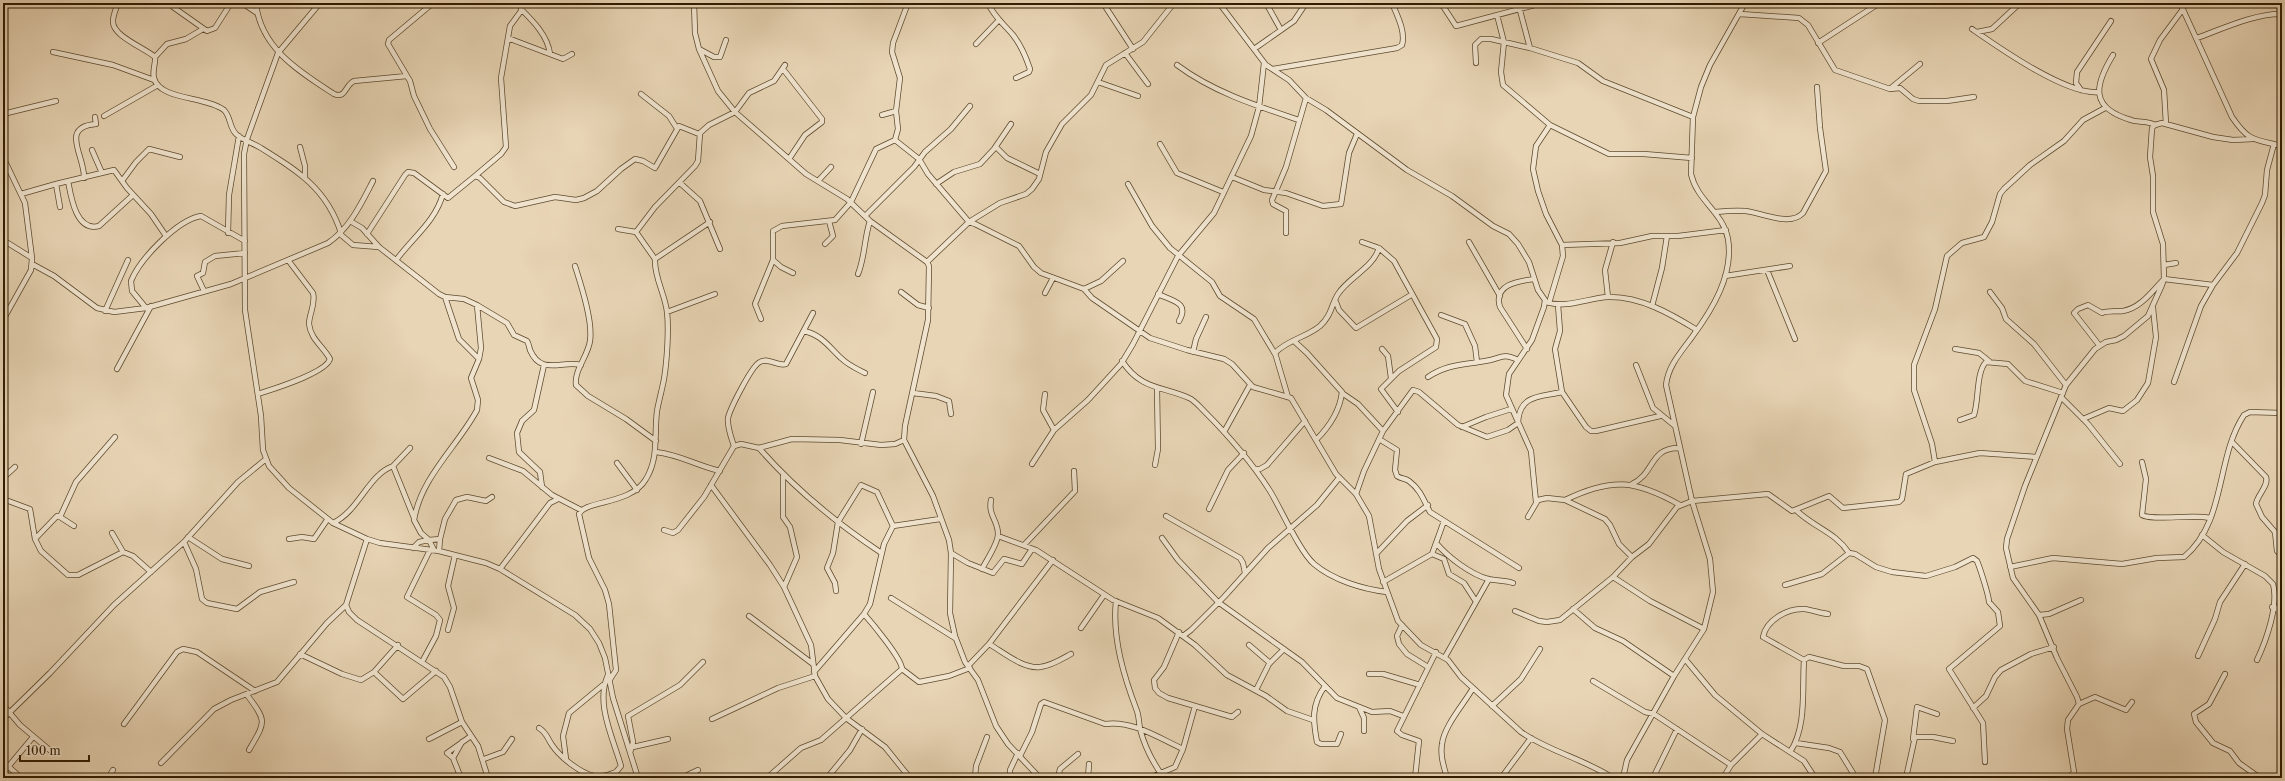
<svg xmlns="http://www.w3.org/2000/svg" width="2285" height="781" viewBox="0 0 2285 781" font-family="'Libre Caslon Text',serif">
<style>
.lines{fill:none;stroke-linecap:round;stroke-linejoin:round}
.minor-casing{stroke:#5d4a2e;stroke-width:6}
.minor{stroke:#f0e4cf;stroke-width:4.5}
</style>
<rect width="100%" height="100%" fill="#e8d5b5"/>
<filter id="stains"><feTurbulence type="fractalNoise" baseFrequency=".005" numOctaves="4"/><feColorMatrix values="0 0 0 0 .2 0 0 0 0 .09 0 0 0 0 .02 0 0 0 .5 -.17"/></filter>
<radialGradient id="worn" r=".72"><stop offset=".6" stop-color="#630" stop-opacity="0"/><stop offset="1" stop-color="#630" stop-opacity=".3"/></radialGradient>
<g class="lines">
<defs>
<path id="minor" d="M118 3C116 9 113 15 113 21 112 36 145 48 155 57 156 63 152 70 154 78 159 100 205 96 224 110 231 117 229 127 236 134 242 140 253 143 261 148 298 171 327 189 341 233
M242 3 257 13
M256 3C260 48 300 72 334 94 346 99 345 85 354 81L407 76
M320 3 278 53 247 139 244 154 245 310 261 416 263 450 269 466 289 488 333 523 367 539 380 543 439 551 486 563 500 569 575 615 590 629 599 643 605 658 613 698 638 778
M433 3 389 40 388 44 410 81 414 96 430 129 454 167
M694 3 695 33 699 49 718 91 735 112 806 174 847 199 870 221 927 262 929 266 928 320 905 426 904 440 933 496 949 540 951 553 950 613 955 636 965 662 978 680 996 726 1008 744 1040 778
M988 3C994 17 1003 23 1013 35 1021 45 1026 57 1030 69L1029 72 1016 78
M1103 3 1133 49
M1219 3 1266 65 1289 80 1306 98 1326 110 1407 170 1452 196 1493 226 1509 234 1518 244 1529 262 1538 290 1545 300 1544 307 1532 340 1509 374 1506 395 1531 451 1536 502
M1266 3 1281 30
M1441 3 1456 26 1542 3
M1518 3 1530 48 1578 63 1603 81 1693 117
M2180 3 2232 117C2249 142 2254 139 2282 146
M173 7 207 31 215 28 231 3
M521 9C533 21 548 36 550 54
M1740 14 1799 18 1808 25 1835 70 1890 89 1900 88 1913 99 1919 101H1947L1974 97
M1497 15 1504 42 1501 72 1503 85 1550 125 1609 154H1644L1692 158
M1972 29C1998 47 2066 95 2098 92
M1977 32 1992 29 2020 3
M508 38 563 59 572 54
M2197 38C2222 29 2256 13 2282 14
M1818 43 1878 4
M976 44 998 21
M699 49 714 57H720L726 40
M1254 49 1294 21 1306 3
M53 52 113 65 154 80
M1125 53 1148 84
M2113 55C2094 86 2090 108 2131 120 2139 123 2147 120 2155 125
M155 57 167 44 186 39 203 29
M1476 63 1475 45 1481 39H1491L1530 48
M1177 65C1213 92 1257 106 1299 120
M783 69 822 119V122L805 135 789 159
M1273 69 1397 48 1402 45C1406 32 1397 15 1392 3
M1098 82 1138 96
M1891 88 1920 64
M2081 90 2076 83 2077 72 2111 21
M641 94 669 116 676 127
M3 114 56 101
M882 115 896 111
M104 116 158 85
M2166 124 2164 90 2151 59 2160 40 2183 9
M895 140 919 159 928 174 969 222 1000 203 1026 194 1032 189 1039 179 1046 152 1062 124 1091 95 1106 65 1143 42 1174 3
M1160 144 1177 173 1223 192
M300 147 305 166V177
M996 147 1007 158 1040 174
M92 150 102 173
M3 157 25 203 32 258 31 270 3 320
M475 176 501 154 506 147 501 78 510 26 521 11 522 3
M1232 177 1264 190 1286 193 1323 206 1341 204 1349 153 1357 134
M84 178C85 156 59 127 96 124L95 117
M68 181C71 197 76 232 99 226L133 195
M122 181 136 162 149 149 180 157
M818 181 831 167
M680 183 700 201 720 249
M56 184 60 207
M936 184 954 172 980 164 994 149 1011 124
M1128 184 1152 226 1170 248 1212 282 1220 296 1254 319 1275 354
M21 194 56 184 114 170 127 188 151 214 166 236
M1715 212C1725 211 1736 210 1746 211 1762 213 1790 227 1803 213L1826 171 1820 128 1817 87
M865 216 914 167 925 152 951 129 970 106
M350 221 362 228 379 247 439 294 445 297 464 299 477 305 507 323 514 335 527 341C529 344 529 347 530 350 541 376 562 360 581 365
M618 229 636 232
M228 233 229 195 239 136
M1286 233V211L1273 204 1272 200 1286 167 1306 98
M340 234 353 245 379 247
M367 234 405 175 408 172 414 173 448 198 475 176 480 178 504 202 515 206 555 197 576 200 584 198 597 191 621 169 635 159 643 161 655 168 679 126 699 134
M3 240 32 258
M1362 242 1379 248 1394 261 1437 339 1436 347 1399 371 1381 389 1398 412
M1469 242 1500 296
M825 244 833 236 829 221
M1562 245 1620 243 1652 236H1678L1726 230
M397 259C413 237 435 222 443 194
M655 259 636 232 655 207 695 166 698 161 700 133 709 125 735 112 749 93 774 81 785 65
M773 260 781 267 793 273
M927 262 969 222 975 224 1019 246 1034 267 1041 273 1084 289 1092 298 1150 338 1187 350 1224 359 1232 364 1253 387 1291 398 1336 474 1356 494 1369 516 1379 569 1398 621 1421 645 1448 660 1461 677 1521 732C1548 751 1584 759 1613 778
M32 264 54 276 97 308 114 312 146 308 231 284 328 243C350 228 361 204 373 181
M2164 265 2176 263
M575 266C581 285 593 321 590 341 588 356 574 370 576 385L588 396 626 419 656 441
M1767 270 1795 339
M858 274C865 257 864 239 870 221
M1725 276 1790 266
M1084 289 1101 281 1123 261
M204 291 197 276 203 273 205 262 215 256 245 253
M901 292 918 305 929 308
M1990 292 2002 308 2006 319 2034 344 2066 385
M1045 293 1053 278
M1158 294C1172 301 1190 302 1179 321
M445 297 459 339 479 359
M1608 297 1605 270 1613 242
M1336 302 1339 310 1356 328 1411 295
M1546 302C1566 309 1588 298 1608 297 1640 296 1671 314 1697 330
M1549 303 1563 256 1562 245 1546 214 1538 191 1533 169 1536 146 1550 125
M1558 305 1560 331 1555 349 1562 392 1586 427 1591 431H1596L1660 416
M1652 306 1662 268 1667 236
M146 308 132 291 131 281C140 259 177 220 201 216L245 241
M105 311 128 260
M667 312 715 294
M1441 315 1465 324 1475 346 1477 362
M761 319 755 304 773 260V231L782 226 835 220 851 202 876 149 895 140 898 129 896 111 900 78 892 52 893 43 908 3
M804 331C822 335 829 347 841 358 848 365 857 369 865 373
M1294 341 1307 353 1342 392C1340 410 1329 427 1316 440
M2099 345 2074 313 2078 309 2088 305 2102 313C2109 310 2116 312 2123 311 2141 308 2152 291 2164 279L2213 285
M1382 349 1388 356 1391 378
M1527 349 1500 307C1493 284 1519 281 1534 279
M1955 349 1979 353 1989 361
M1193 352 1196 339 1206 317
M1122 361C1141 390 1162 386 1189 398 1194 400 1199 406 1203 410 1228 435 1251 461 1270 491 1281 509 1300 552 1314 564 1333 580 1362 589 1387 592
M1636 365 1653 408 1675 426
M117 369 151 306
M1428 377C1447 364 1464 365 1485 361 1501 359 1501 352 1518 360
M2174 382 2201 306 2213 285 2237 253 2262 203 2265 195 2267 170 2274 144
M913 393 936 396 949 401 951 414
M1342 393 1358 404 1383 431
M258 394C273 389 326 373 330 359 323 346 311 340 309 324 309 314 316 304 313 293L288 260
M1045 394 1043 410 1054 430
M1288 397 1275 353C1287 340 1307 337 1320 326 1332 315 1331 305 1338 294 1349 277 1373 268 1379 248
M2062 398 2088 424 2120 464
M2083 419 2109 408 2123 411 2137 400 2148 383 2156 337 2153 308
M1960 420 1974 415C1979 400 1976 372 1986 362L2008 364 2025 381 2063 393
M1462 427 1486 417 1511 409
M1224 432 1250 385
M1379 439 1397 450 1395 470 1397 476C1401 479 1405 478 1409 481 1421 490 1424 501 1430 512L1519 568
M2232 442 2266 477C2269 486 2257 495 2256 504L2262 517 2275 532 2277 551 2282 556
M861 444 873 392
M734 446C731 437 727 427 728 418 730 409 752 365 760 362 769 357 778 367 786 364L813 313
M410 448 393 466 414 518
M759 448C794 488 835 522 880 552
M656 452C681 455 695 465 720 471
M489 458 523 471 552 495 581 510
M1935 462 1932 444 1914 390V365L1935 309 1947 256 1962 243 1984 237 1992 222 2000 194 2004 189 2030 165 2064 141 2083 120 2105 108
M2142 462 2146 479 2142 515C2151 521 2194 514 2210 518
M617 463 637 490
M1032 464 1054 430 1088 400 1121 364 1133 344 1178 256 1214 213 1251 136 1259 107 1264 63
M1155 465 1158 449 1157 389
M1255 469H1260L1267 465 1305 421
M783 476V517L790 527 797 557 784 587
M3 478 15 467
M1632 484C1655 474 1649 447 1680 448
M711 485 770 565 784 587 811 645 815 676 828 699 846 718 885 747 910 778
M542 487 540 472 519 452 517 433 522 421 534 410 544 365
M1356 494 1364 471 1383 431 1413 390 1419 392 1458 425 1487 437 1508 430 1518 423C1519 394 1541 397 1562 392
M3 499 30 509 35 539 41 551 68 575H78L123 552 133 556 151 572
M1565 500C1612 477 1636 480 1680 505
M1209 509 1228 470 1244 453
M1797 511C1815 528 1835 532 1849 553L1855 554 1876 567 1892 572 1926 576 1955 567 1973 558 1977 561C1980 568 1989 596 1989 602L1998 612 2000 626 1949 669 1983 723 1985 762
M1166 516 1240 558 1243 563 1245 573
M60 517 76 482 115 437
M1528 517 1538 500 1547 498 1565 500 1605 519 1610 525 1619 544 1632 557
M333 523C359 511 368 475 393 466
M664 530 673 533 678 530 704 497 734 446 741 444 759 448 792 439 840 440 881 445 895 444 904 440
M112 533 123 552
M2202 535 2223 552 2265 576 2273 584C2279 605 2266 641 2257 660
M998 536 1036 550 1113 600 1158 618 1195 645 1227 675 1266 696 1287 711 1313 720
M188 537 222 559 249 566
M1162 538 1178 560 1218 602 1302 662 1337 698 1372 712 1390 711 1403 716
M35 539 57 516 60 517 74 526
M289 539 302 537 314 539 327 520
M367 539 346 605 349 612 357 620 444 677 450 687 462 722 478 746 488 778
M440 539 445 519 456 500 467 497 486 501 492 497
M184 542 196 569 202 599 207 603 237 609 260 592 294 582
M1436 543C1448 557 1470 574 1488 579 1497 581 1505 580 1513 583
M1024 545 1075 491 1074 471
M413 548 419 542 429 540 434 550
M439 551 440 539 429 540 421 533 414 520C421 477 457 447 477 410L478 400 471 378 479 359 481 348 477 305
M951 553 968 563 993 573 1004 559 1022 564 1032 549
M1376 554 1407 521 1428 505
M1432 554 1444 559 1449 574 1464 583 1475 600
M2010 567 2053 558 2122 564 2157 558 2184 557C2227 521 2215 459 2244 415L2250 412 2282 413
M500 569 550 503 558 499
M982 569C987 559 998 544 998 534 998 520 988 516 991 500
M1613 577 1650 601 1704 629
M1383 582 1432 554 1444 521
M1785 585 1822 574 1849 553
M836 591 835 583 827 568 833 553 838 522 861 485 877 492 893 526
M891 598 955 638
M1116 601C1112 638 1124 677 1137 711 1139 717 1139 723 1140 729 1145 748 1153 763 1164 778
M2272 607 2282 609
M1573 609 1595 628 1623 641 1674 676
M1515 611 1539 621 1547 622 1560 620 1613 577 1632 557 1649 544 1677 507 1692 501 1768 494 1792 511 1829 496 1843 508 1899 502 1902 499 1906 474 1935 462 1980 453 2036 457
M1828 614C1820 613 1812 610 1804 609 1788 608 1766 620 1763 637L1804 660 1809 657 1844 666H1859L1867 669 1885 720 1875 778
M2039 615 2049 614 2081 600
M749 616 813 664
M1402 625 1397 636 1399 644 1407 654 1428 667
M1081 628 1104 595
M448 630 454 608 448 586 455 555
M1179 632 1164 667 1154 680 1155 688 1159 693 1168 698 1232 717 1238 712
M1183 636 1191 630 1224 597 1268 548 1317 505 1339 478
M989 644C1003 652 1023 669 1040 667 1051 666 1062 659 1071 654
M1249 645 1270 663
M300 654 342 674 361 680 374 672 398 645
M2198 656 2215 619 2220 602 2245 564
M1445 657 1489 579
M1685 659 1715 695 1762 734 1804 761 1815 778
M422 662 436 636 440 620 436 615 407 597 430 550
M968 666 989 644 1053 560
M902 669 919 682 949 676 970 668
M374 672 403 699 436 671
M814 672 864 614 870 604 884 544 893 526 940 519
M1369 674H1383L1420 685
M2225 674 2209 704 2194 714 2196 722 2213 743 2230 751 2239 763 2260 778
M609 681 616 670 609 604 605 590 589 558 579 514C585 500 631 505 646 479 659 458 654 435 657 411 659 400 662 390 664 379 667 361 669 329 667 312 665 294 654 277 655 259L710 222
M1593 681 1645 712 1654 714 1731 765 1762 734
M1325 686C1311 705 1313 721 1317 742L1321 744H1337L1341 734
M1256 690 1269 664 1284 649
M247 695C268 722 265 722 249 750
M2079 704 2095 697 2126 710 2132 702
M3 705 20 725 52 752
M1492 706 1521 679 1540 649
M1359 707 1364 718V731
M1973 708 1986 696 1995 677 2001 670 2031 654 2054 647
M3 719 50 673 114 605 184 542 238 482 266 459
M712 719 778 688 815 676
M124 724 177 652 183 649 197 652 255 691
M539 728C547 733 547 738 552 745 560 757 580 773 594 776 601 778 610 774 616 772L621 766C613 738 595 703 608 675
M429 739 462 722
M1913 739 1917 707 1937 714
M1796 743 1829 748 1840 752 1856 778
M633 747 668 739
M1790 752C1807 727 1802 689 1804 660
M630 753 633 742 628 716 680 685 703 662
M1020 756 1032 732 1041 704 1044 702 1105 724C1132 720 1159 738 1183 749
M453 758 462 742
M484 759 503 752 512 739
M566 759 563 736 569 713 603 685
M161 763 214 709 231 700 277 682 327 623 346 605
M8 766 21 778
M3 773 33 737
M1369 776 1375 778
M108 778 113 770
M461 778 453 758 447 753 471 736
M681 778 698 770
M767 778 801 748 821 740 902 669C902 659 872 623 864 614
M827 778 850 750 862 729
M975 778 976 766 987 737
M1010 778V770L1018 753
M1058 778 1060 769 1078 754
M1088 778 1089 764
M1149 778 1175 767 1183 749 1195 706
M1415 778 1419 741 1402 735 1397 731 1436 652
M1447 778C1444 767 1440 756 1442 744 1444 726 1464 704 1473 688
M1501 778 1531 738
M1623 778 1627 760 1674 676 1704 629 1713 592 1710 559 1692 501 1666 385C1668 366 1681 352 1692 337 1712 310 1734 275 1728 239 1723 212 1697 201 1691 174L1693 117 1701 87 1710 65 1745 3
M1653 778 1677 729
M1723 778 1731 765
M1906 778 1915 737H1933L1953 741
M2066 778 2074 773
M2075 778 2067 729 2068 720 2079 704 2077 697 2057 658 2039 615 2013 578 2006 548 2007 539 2025 486 2066 385 2095 349 2106 342 2116 340 2124 336 2148 316 2162 285 2164 279 2163 244 2153 212V176L2150 157 2152 128 2155 125 2162 123 2213 137 2233 140 2253 139"/>
</defs>
<use href="#minor" class="minor-casing"/>
<use href="#minor" class="minor"/>
</g>
<rect width="2285" height="781" fill="none" stroke="#e8d5b5" stroke-width="16"/>
<rect x="4" y="4" width="2277" height="773" fill="none" stroke="#2f1b01" stroke-width="2"/>
<rect x="8" y="8" width="2269" height="765" fill="none" stroke="#2f1b01"/>
<path d="M20 755v6h69v-6" fill="none" stroke="#2f1b01" stroke-width="2"/>
<text x="26" y="755" font-size="12" fill="#2f1b01" stroke="#f0e4cf" stroke-width="3" paint-order="stroke">100 m</text>
<rect width="100%" height="100%" filter="url(#stains)"/>
<rect width="100%" height="100%" fill="url(#worn)"/>
</svg>
